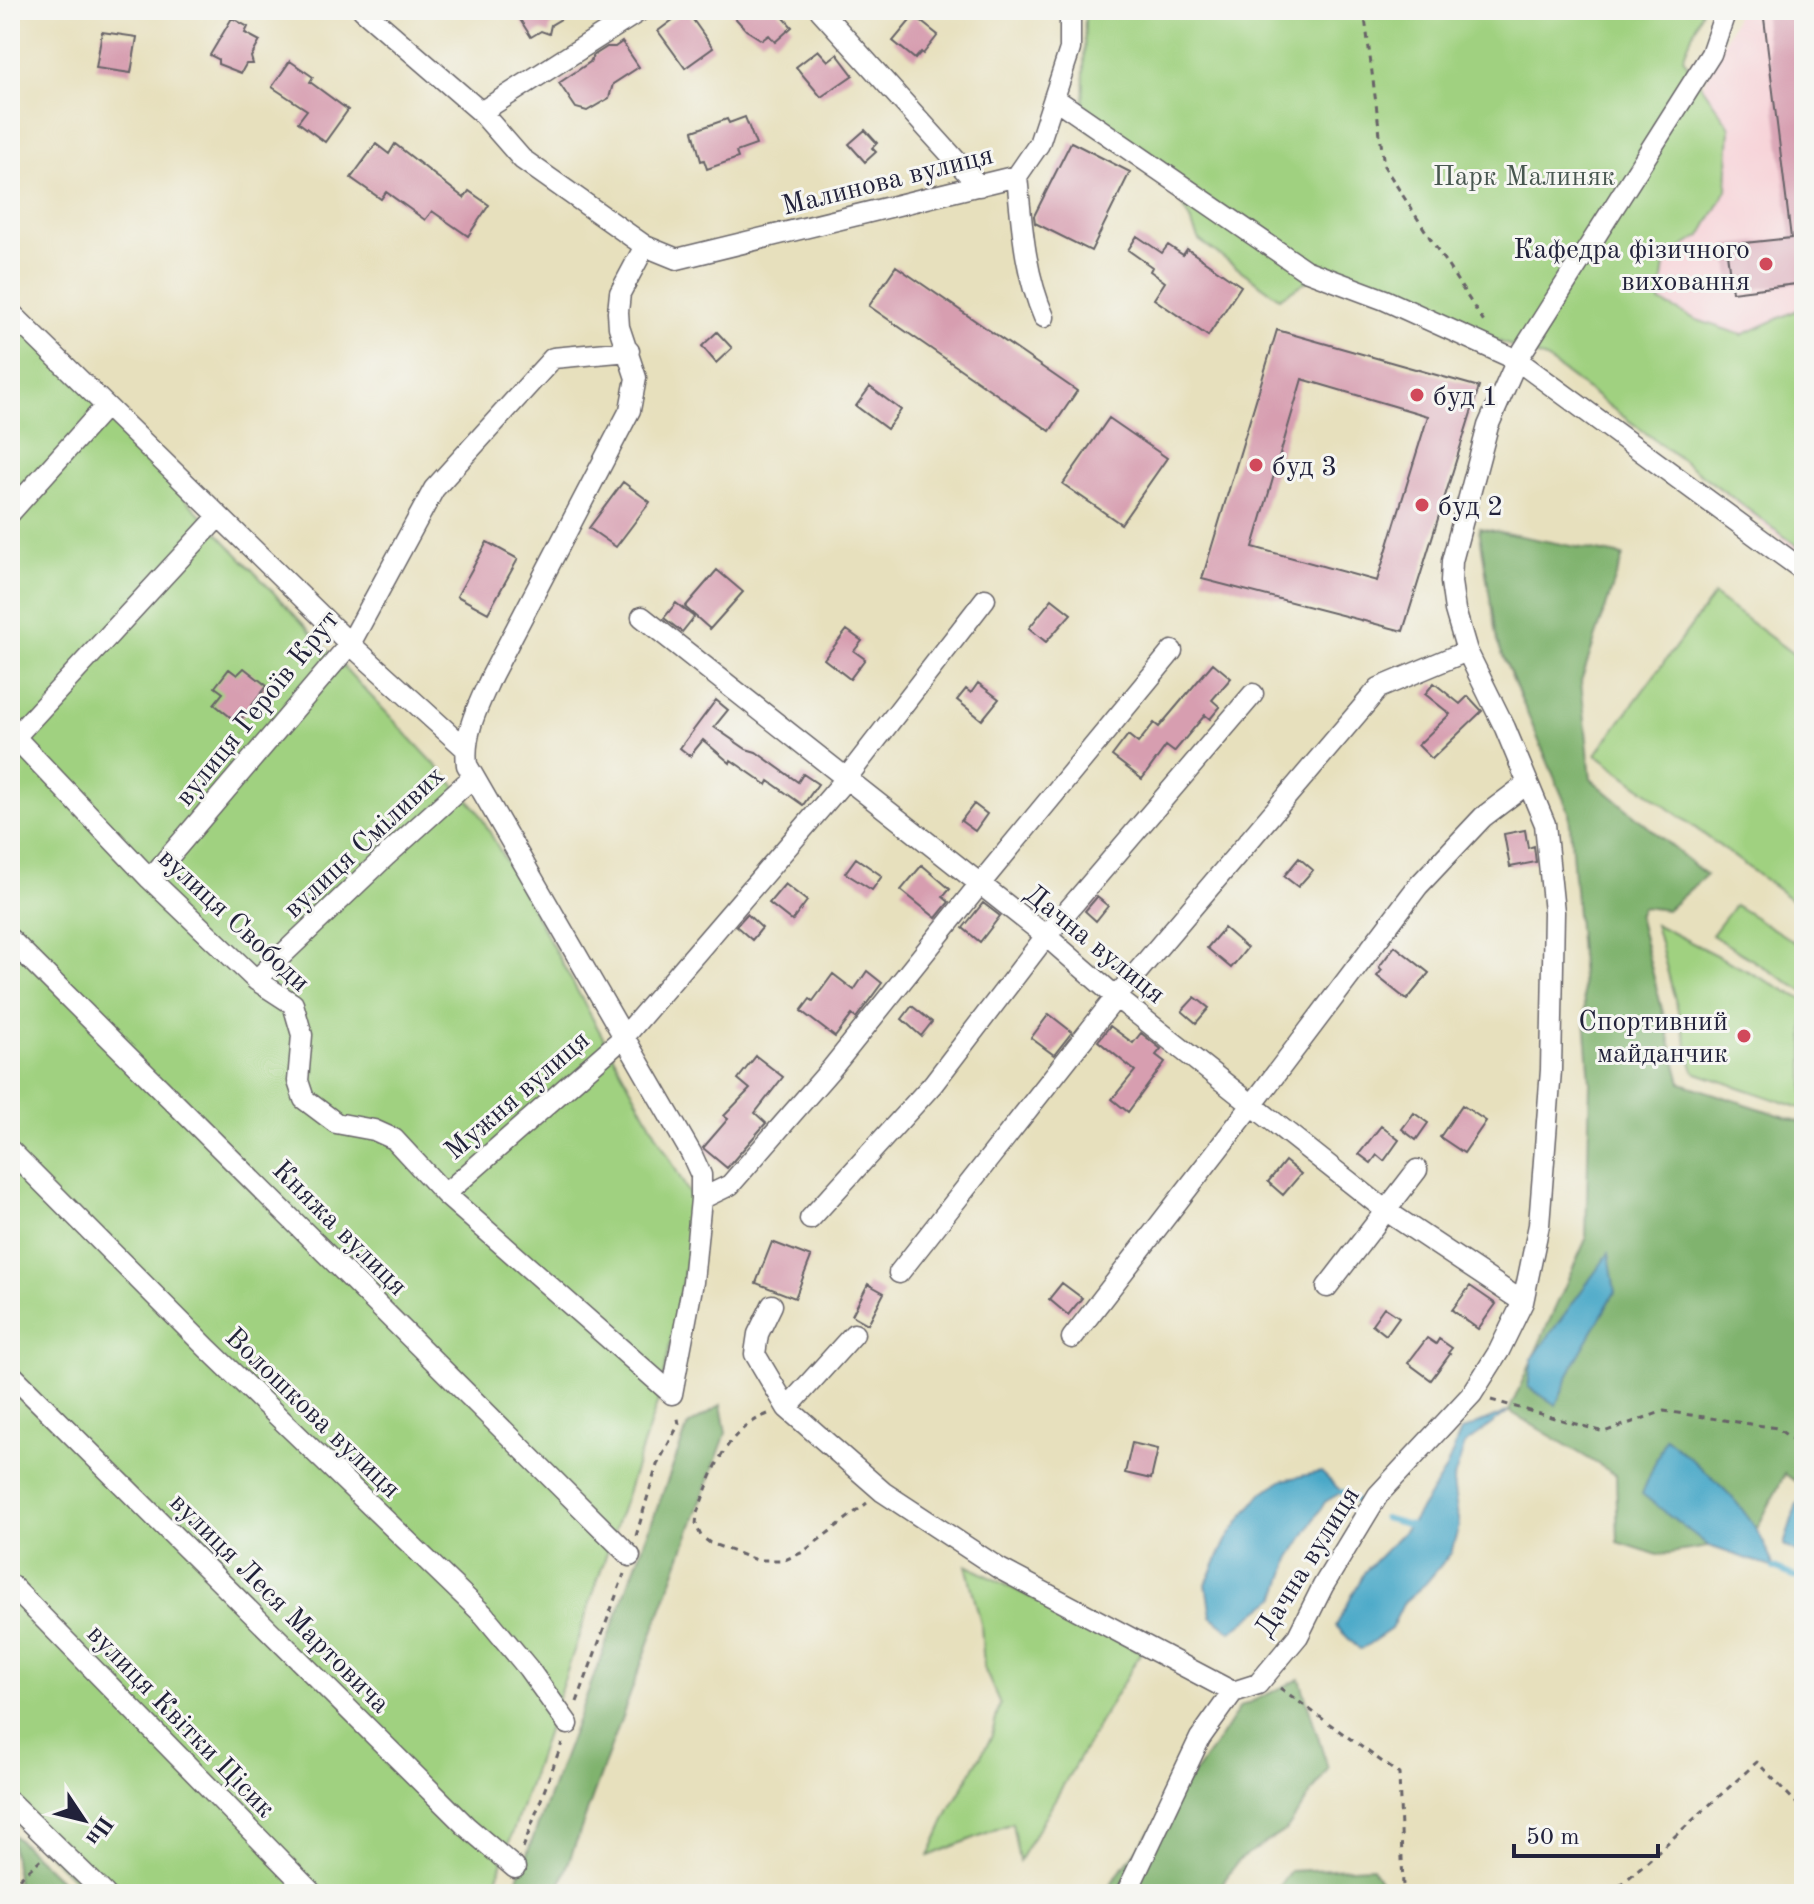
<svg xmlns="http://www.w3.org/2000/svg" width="1814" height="1904" viewBox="0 0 1814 1904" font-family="'Old Standard TT',serif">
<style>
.built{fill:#f7cfd5}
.green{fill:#a0d180;stroke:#617a5e;stroke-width:2}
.forest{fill:#80b36e;stroke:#516a54;stroke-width:2}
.water{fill:#49a8c8;stroke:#366582;stroke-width:2}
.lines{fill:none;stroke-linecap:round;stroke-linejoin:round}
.stream{stroke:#49a8c8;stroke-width:6}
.building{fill:#d79eb0;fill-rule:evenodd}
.minor-casing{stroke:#676468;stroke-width:23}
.path{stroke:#676468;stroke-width:3;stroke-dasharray:6 6;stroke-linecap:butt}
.minor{stroke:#fff;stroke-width:20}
.poi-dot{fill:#d1495b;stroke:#f6f6f2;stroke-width:3}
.labels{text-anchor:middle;stroke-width:6;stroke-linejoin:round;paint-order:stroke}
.park-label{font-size:28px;fill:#485750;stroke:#f6f6f2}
.street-label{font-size:28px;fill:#22223b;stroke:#f6f6f2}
.poi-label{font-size:28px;fill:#22223b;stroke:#f6f6f2;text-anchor:start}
</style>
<rect width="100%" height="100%" fill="#f6f6f2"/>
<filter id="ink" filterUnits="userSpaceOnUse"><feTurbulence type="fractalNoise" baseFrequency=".0125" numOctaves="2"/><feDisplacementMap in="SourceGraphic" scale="16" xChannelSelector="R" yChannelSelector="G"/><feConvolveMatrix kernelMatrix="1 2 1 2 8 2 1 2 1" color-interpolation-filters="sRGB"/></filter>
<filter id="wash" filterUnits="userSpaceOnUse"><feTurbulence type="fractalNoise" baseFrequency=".006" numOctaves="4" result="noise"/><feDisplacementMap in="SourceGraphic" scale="32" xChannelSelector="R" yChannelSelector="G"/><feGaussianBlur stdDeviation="1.8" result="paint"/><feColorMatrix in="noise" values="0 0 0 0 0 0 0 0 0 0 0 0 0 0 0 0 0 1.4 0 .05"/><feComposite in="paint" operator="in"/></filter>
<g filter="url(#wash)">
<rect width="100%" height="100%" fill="#e7e0bd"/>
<path class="built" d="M1739 10H1804V557L1545 352 1684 125Z"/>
<path class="green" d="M1085 10H1702L1683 58 1730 127 1727 190 1701 236 1666 257 1660 302 1697 320 1742 335 1804 307V551L1546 359 1319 274 1279 298 1199 240 1173 183 1083 126Z
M10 312 477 809 697 1208 660 1395 492 1894H89L10 1816Z
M1714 595 1804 662V909L1596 754Z
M1735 905 1804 948V992L1712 935Z
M1655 924 1804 1000V1109L1694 1072Z
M966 1565 1141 1652 1019 1861 1012 1823 929 1856 950 1809 991 1738 1000 1704 984 1668 981 1624Z"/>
<path class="forest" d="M1479 528 1623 556 1581 681 1591 779 1706 875 1667 910 1642 907 1638 916 1681 1083 1804 1123V1488L1785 1474 1751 1540 1658 1555 1618 1542 1616 1475 1509 1411 1586 1239 1590 1082 1569 812 1497 642Z
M721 1405 726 1433 557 1894H512L688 1426Z
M1300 1679 1328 1769 1287 1829 1238 1861 1215 1894H1103L1215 1746 1240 1707Z
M11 1833 75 1894H18Z
M1372 1867 1388 1894H1273L1290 1871Z"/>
<path class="water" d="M1609 1253 1615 1292 1575 1362 1556 1405 1528 1387 1532 1359Z
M1509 1411 1465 1444 1453 1482 1459 1526 1451 1553 1426 1583 1404 1602 1391 1629 1360 1650 1336 1626 1365 1571 1410 1525 1446 1469 1461 1431Z
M1665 1438C1711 1475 1755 1509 1774 1568L1709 1546 1642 1494Z
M1321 1472 1342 1492 1325 1502 1290 1559 1277 1597 1231 1632 1211 1616 1206 1584 1226 1541 1243 1516 1262 1493 1283 1480Z
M1797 1503 1804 1508V1557L1784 1545Z"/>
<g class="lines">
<path class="stream" d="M1342 1492 1356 1501
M1384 1518 1410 1525
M1774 1568 1804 1580"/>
</g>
<g id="blocks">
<path class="building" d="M514 10H576L551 25 549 34 541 31 531 37Z
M686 10 713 48 685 68 658 31Z
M728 10H777L792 27 775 42 769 35 762 40 746 30Z
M1763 10H1804V283L1732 292 1726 245 1791 238Z
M914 16 938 35 923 54 921 52 915 59 893 41Z
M232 18 248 27 245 33 260 41 251 57 253 64H246L241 73 218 64V59L210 55Z
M102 32 137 37 131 73 96 68Z
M622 42 639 67 613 84 609 98 587 111 576 108 559 83 590 62 593 56 607 47H615Z
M818 50 828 61 837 54 853 75 821 97 796 67Z
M290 61 313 77 310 82 348 110 325 142 298 122 307 110 272 87Z
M745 117 756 145 736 152 738 158 707 169 704 160 701 161 693 131 727 119 729 123Z
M865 130 877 143 872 148 876 152 865 162 849 144Z
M1071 142 1130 172 1091 251 1035 223 1034 216Z
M376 144 389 154 395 144 464 198 469 191 489 205 468 236 432 211 425 220 386 192 381 199 351 178Z
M1137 236 1162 253 1168 245 1183 255 1187 249 1241 286 1208 336 1154 299 1165 282 1150 271 1152 267 1128 250Z
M896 266 1077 391 1050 431 869 306Z
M1277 330 1479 387 1403 631 1202 579ZM1302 379 1428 416 1377 581 1253 547Z
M717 332 732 348 716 363 702 346Z
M870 387 901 410 887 429 856 406Z
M1109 418 1167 458 1121 524 1063 484Z
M623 482 650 502 616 547 589 528Z
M487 542 518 559 488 613 457 596Z
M717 570 743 592 710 629 685 607Z
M1052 599 1071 614 1046 642 1029 628Z
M676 603 694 617 682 632 664 618Z
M847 630 862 641 854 651 865 659 850 679 824 659Z
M1213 663 1231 678 1212 700 1220 707 1210 719 1205 715 1174 752 1166 746 1142 779 1112 756 1128 735 1138 743 1154 723 1159 727Z
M244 668 267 686 238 723 214 704 223 693 215 687 229 669 237 675Z
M978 683 999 699 982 720 957 700 966 689 971 693Z
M1434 683 1460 704 1468 696 1482 711 1432 759 1418 745 1450 714 1425 694Z
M716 700 728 710 714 727 746 749 756 752 798 782 803 774 818 784 803 805 769 781 767 785 731 760 730 763 703 740 690 756 680 748Z
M974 804 987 814 975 831 961 821Z
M1525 830 1528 848 1534 846 1536 862 1510 867 1504 834Z
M856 858 882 876 872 890 845 873Z
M1299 858 1313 870 1298 887 1284 876Z
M922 865 950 889 943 897 949 902 936 918 901 890Z
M785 884 807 901 792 921 769 903Z
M1097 897 1108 906 1096 921 1085 911Z
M983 903 1000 916 980 942 963 928Z
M747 914 762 928 752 940 736 926Z
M1224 928 1247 948 1231 968 1207 948Z
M1395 946 1429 973 1407 1000 1377 976 1382 970 1379 967Z
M867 971 882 983 856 1018 852 1015 835 1037 801 1011 810 999 813 1001 833 974 854 990Z
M1195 997 1209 1008 1196 1023 1182 1011Z
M912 1006 932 1022 921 1036 902 1019Z
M1049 1014 1072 1032 1054 1055 1031 1038Z
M1110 1026 1133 1043 1141 1033 1161 1049 1156 1055 1165 1062 1128 1112 1112 1099 1135 1071 1098 1041Z
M756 1056 783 1077 755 1113 766 1123 727 1168 703 1148 728 1119 724 1116 750 1089 738 1079Z
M1462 1105 1486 1121 1464 1153 1440 1137Z
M1414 1113 1428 1123 1416 1140 1402 1129Z
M1381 1126 1399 1140 1384 1161 1377 1155 1371 1163 1359 1154Z
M1285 1161 1301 1174 1283 1195 1268 1182Z
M772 1242 811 1257 795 1298 756 1283Z
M1062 1283 1082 1298 1068 1315 1049 1299Z
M868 1284 884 1293 868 1324 852 1315Z
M1470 1286 1496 1304 1478 1329 1452 1310Z
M1384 1307 1399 1317 1386 1335 1372 1324Z
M1427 1338 1436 1344 1439 1339 1452 1348 1448 1353 1450 1354 1431 1380 1408 1363Z
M1132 1443 1158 1449 1151 1479 1125 1473Z"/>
</g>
</g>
<g filter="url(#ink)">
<use href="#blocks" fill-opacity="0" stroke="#676468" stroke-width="2"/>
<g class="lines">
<defs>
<path id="minor" d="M363 10 481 112 522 159 645 246 677 259 1017 176 1039 144 1070 49V10
M820 10 979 186
M1054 98 1305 270 1385 300 1517 360 1804 571
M481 112 641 10
M1017 176C1022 225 1024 271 1044 317
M645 246 620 293 618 312 619 327 636 378 630 410 492 675C479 704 463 733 467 765L691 1153 701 1175V1199L693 1282 672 1394
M10 312 350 644 465 748
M10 513 106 406
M642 617 1046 936 1116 997 1385 1210 1523 1302
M10 732 150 879 256 980 293 1004 302 1035 298 1081 304 1099 336 1123 374 1130 394 1139 445 1194 672 1394
M15 737 219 516
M150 879 350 644 434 489 553 358 629 351
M10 939 630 1556
M256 980 386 856 473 777
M10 1150 207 1348 484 1615 528 1668 568 1724
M445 1194 624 1037 845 780 985 599
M701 1199 730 1185 832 1068 979 885 1172 651
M810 1219 933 1084 1046 936 1253 694
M899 1273 1116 997 1379 688 1467 651
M1327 1287 1417 1170
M772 1305 758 1334 755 1354 787 1408 883 1492 1000 1569 1233 1692
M1072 1338 1253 1104 1418 886 1483 817 1528 783
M10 1373 466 1826 515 1868
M787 1408 854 1334
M10 1584 313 1894
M10 1802 105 1894
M1126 1894 1200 1738 1233 1692 1258 1684 1298 1636 1323 1586 1378 1495 1472 1394 1499 1351 1523 1302 1539 1225 1551 1070 1554 912 1545 824 1505 728 1467 651 1455 610 1451 582 1452 561 1488 426 1517 360 1711 54 1726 10"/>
</defs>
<use href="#minor" class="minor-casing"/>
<path class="path" d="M1364 10 1384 166 1485 324
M1491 1400 1604 1432 1664 1411 1777 1428 1804 1448
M768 1414C724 1431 713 1472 697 1513L696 1525 701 1536 710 1543 756 1560H785L803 1552 867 1503
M636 1536 657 1465 679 1424 677 1413
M1280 1688 1399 1774 1403 1887 1407 1894
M577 1702 624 1574
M523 1848 562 1743
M10 1887 40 1860
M506 1894 509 1885
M1611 1894 1757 1762 1804 1811"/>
<use href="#minor" class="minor"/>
</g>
</g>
<g class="poi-dot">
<circle cx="1766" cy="264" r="8"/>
<circle cx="1417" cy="395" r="8"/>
<circle cx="1256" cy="465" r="8"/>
<circle cx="1422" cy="505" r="8"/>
<circle cx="1744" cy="1036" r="8"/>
</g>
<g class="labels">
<g class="park-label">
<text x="1524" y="185">Парк Малиняк</text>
</g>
<g class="street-label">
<text transform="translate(887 179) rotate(-14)" y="10">Малинова вулиця</text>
<text transform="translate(256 707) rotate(-51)" y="10">вулиця Героїв Крут</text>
<text transform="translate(363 841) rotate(-43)" y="10">вулиця Сміливих</text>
<text transform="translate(235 919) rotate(43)" y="10">вулиця Свободи</text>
<text transform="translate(1096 943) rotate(39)" y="10">Дачна вулиця</text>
<text transform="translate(516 1094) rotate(-41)" y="10">Мужня вулиця</text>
<text transform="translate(341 1227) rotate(45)" y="10">Княжа вулиця</text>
<text transform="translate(314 1412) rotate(44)" y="10">Волошкова вулиця</text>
<text transform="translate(1306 1561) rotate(-58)" y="10">Дачна вулиця</text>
<text transform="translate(281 1602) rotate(45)" y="10">вулиця Леся Мартовича</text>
<text transform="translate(182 1720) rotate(46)" y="10">вулиця Квітки Цісик</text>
</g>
<g class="poi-label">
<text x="1750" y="258" text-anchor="end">Кафедра фізичного<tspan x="1750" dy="32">виховання</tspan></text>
<text x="1433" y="405">буд 1</text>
<text x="1272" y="475">буд 3</text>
<text x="1438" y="515">буд 2</text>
<text x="1728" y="1030" text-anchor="end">Спортивний<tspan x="1728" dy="32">майданчик</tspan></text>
</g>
</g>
<rect width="1814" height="1904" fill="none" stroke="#f6f6f2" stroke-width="40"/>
<g transform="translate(84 1820) rotate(125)" stroke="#f6f6f2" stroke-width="6" paint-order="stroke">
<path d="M0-6L14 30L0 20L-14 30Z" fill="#22223b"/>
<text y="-12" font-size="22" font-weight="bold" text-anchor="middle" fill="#22223b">Пн</text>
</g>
<path d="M1514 1844v12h144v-12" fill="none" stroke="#22223b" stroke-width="4"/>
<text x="1526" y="1844" font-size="24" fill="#22223b" stroke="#f6f6f2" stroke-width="6" paint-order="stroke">50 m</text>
</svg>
